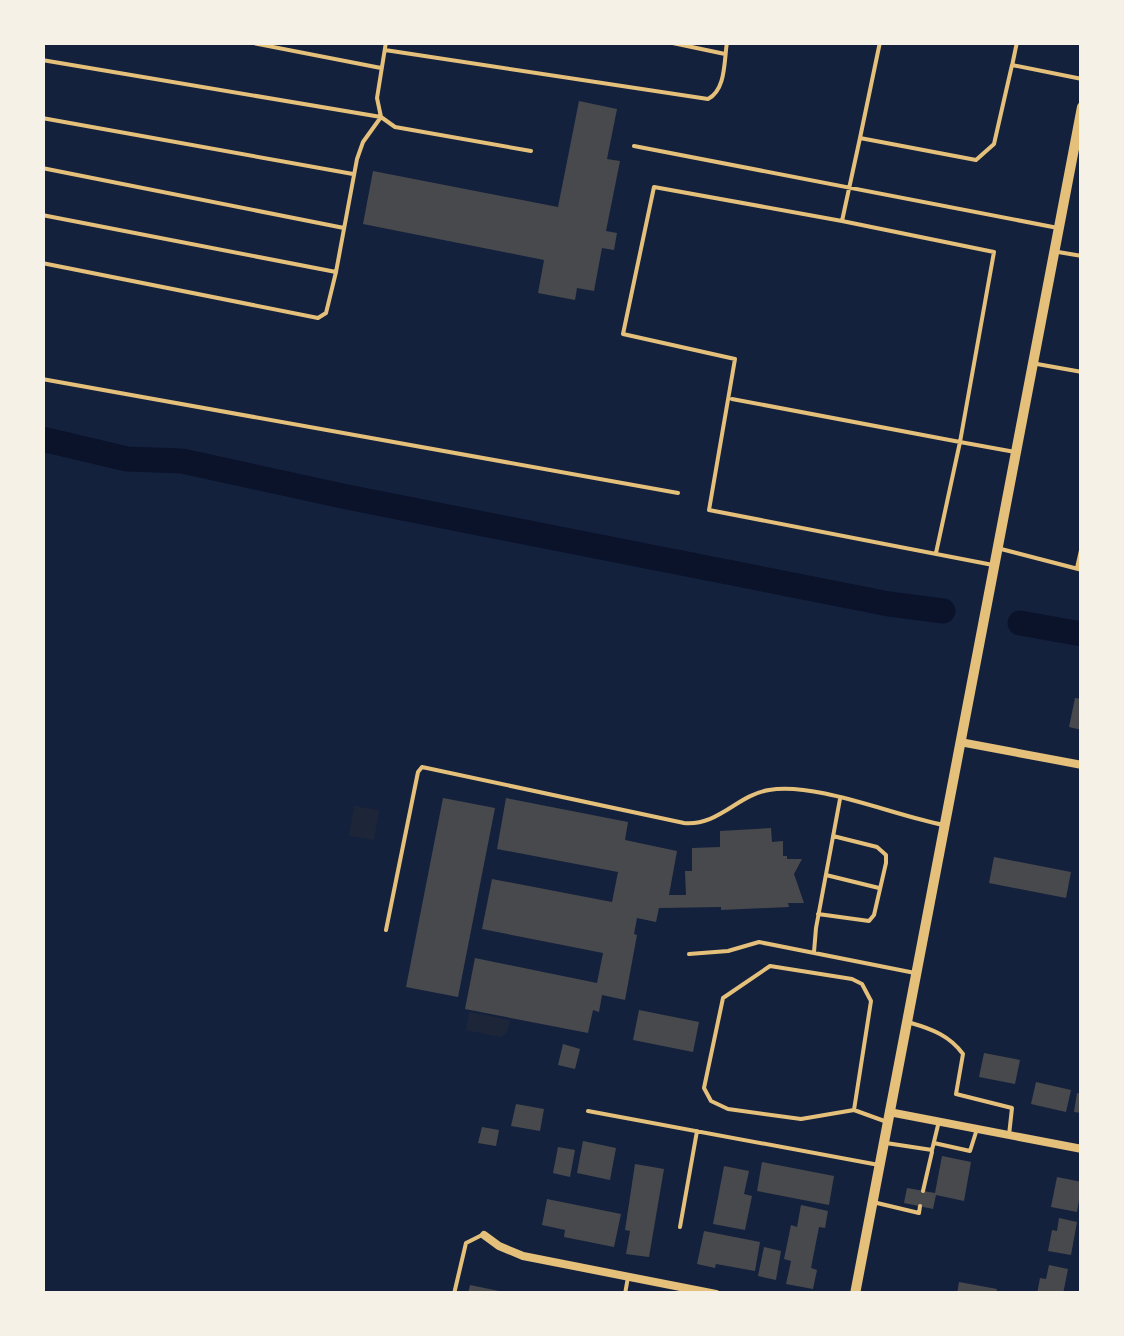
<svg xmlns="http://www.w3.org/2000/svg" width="1124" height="1336" viewBox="0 0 1124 1336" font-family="Rubik,sans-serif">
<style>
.green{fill:#1d2539}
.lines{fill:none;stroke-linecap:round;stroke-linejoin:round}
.river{stroke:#0b132b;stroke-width:25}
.building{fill:#48494c}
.service{stroke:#e5c07b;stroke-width:4}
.minor{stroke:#e5c07b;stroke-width:8}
.tertiary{stroke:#e5c07b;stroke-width:10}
</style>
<rect width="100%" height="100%" fill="#14213d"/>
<path class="green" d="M354 806 379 810 374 840 349 836Z
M469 1012 510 1020 507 1033 501 1037 466 1030Z"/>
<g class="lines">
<path class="river" d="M42 439 127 459 182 461 347 497 889 604 943 611
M1020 623 1082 634"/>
</g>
<path class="building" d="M579 101 617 109 607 159 620 161 606 231 617 233 614 250 602 248 594 291 577 288 575 300 538 293 544 260 363 224 373 171 558 207Z
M1075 698 1082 699V730L1069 727Z
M443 798 495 808 458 997 406 987Z
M506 798 628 822 625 840 677 851 669 895H686L685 871H692V848L720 847V831L771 828 772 842 783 841V856H787V859H802L794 874 804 903H788L789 907 721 910V907L659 908 656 922 637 918 634 934 637 935 625 1000 602 995 599 1012 593 1010 588 1033 465 1009 475 958 597 983 603 953 482 929 492 879 612 902 618 872 497 849Z
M994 857 1071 872 1066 898 989 883Z
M639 1010 699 1022 693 1052 633 1040Z
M563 1044 580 1049 575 1069 558 1065Z
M984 1053 1020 1060 1015 1084 979 1077Z
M1036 1082 1071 1090 1066 1112 1031 1104Z
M1077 1093 1082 1094V1113L1074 1112Z
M516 1104 544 1109 540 1131 511 1126Z
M482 1127 499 1130 496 1146 478 1143Z
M583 1141 616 1148 610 1180 577 1173Z
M558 1147 575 1150 570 1177 553 1173Z
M942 1156 971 1162 964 1201 936 1195 933 1209 904 1203 907 1188 935 1193Z
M762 1162 834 1176 829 1205 757 1191Z
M635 1164 664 1169 649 1257 626 1254 630 1231 625 1230Z
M724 1166 749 1171 744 1194 752 1196 745 1230 713 1224Z
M1057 1177 1082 1182 1077 1212 1051 1207Z
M547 1199 621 1214 614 1247 564 1237 565 1230 542 1225Z
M801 1205 828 1211 825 1228 819 1227 811 1268 817 1270 813 1289 786 1284 791 1261 784 1259 791 1225 797 1227Z
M1059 1218 1077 1222 1071 1255 1048 1251 1052 1230 1057 1231Z
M704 1231 760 1242 755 1271 716 1264 715 1268 697 1264Z
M764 1247 781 1251 776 1280 758 1276Z
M1049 1265 1068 1269 1063 1294H1037L1040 1278 1046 1279Z
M959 1282 997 1289 996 1294H957Z
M470 1285 504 1292V1294H468Z"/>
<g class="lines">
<path class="service" d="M248 42 381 68
M386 42 377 98 381 117 395 127 531 151
M668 42 725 54
M385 50 708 99C726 90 724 61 727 42
M42 60 381 117 363 142 357 159 336 272 326 313 318 318 42 263
M1012 66 1017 42
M42 118 353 174
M860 138 880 42
M634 146 1058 228
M42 168 344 228
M42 215 336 272
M1058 252 1082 256
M1037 364 1082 372
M42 379 678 493
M732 399 960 442 994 252 842 221
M1001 549 1082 570
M936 553 960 442 1015 452
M993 565 709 510 735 359 623 334 654 187 842 221 860 138 976 160 994 144 1012 65 1082 79
M1077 568 1082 546
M826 875 879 888
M818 914 869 921 874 915 886 863V855L877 847 833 836
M386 930 418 772 422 767 684 823C719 826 737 795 769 790 817 782 895 816 944 825
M814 952 816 928 840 799
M689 954 728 951 759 942 915 973
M911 1023C932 1029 950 1036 963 1054L956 1094 1012 1108 1009 1135
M854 1110 871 1001 862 984 852 979 770 966 723 998 704 1088 711 1101 728 1109 801 1119 854 1110 887 1122
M588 1111 879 1165
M886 1143 932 1150 939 1121
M934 1143 970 1151 977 1129
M923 1191 932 1152
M877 1203 919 1213 920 1206
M680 1227 697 1131
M454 1294 466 1243 482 1235
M625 1294 628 1277"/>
<path class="minor" d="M960 742 1082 765
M889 1112 1082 1149
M484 1235 499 1246 523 1256 716 1294"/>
<path class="tertiary" d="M855 1294 1082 107"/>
</g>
<rect width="1124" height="1336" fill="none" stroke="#f6f1e7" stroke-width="90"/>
</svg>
